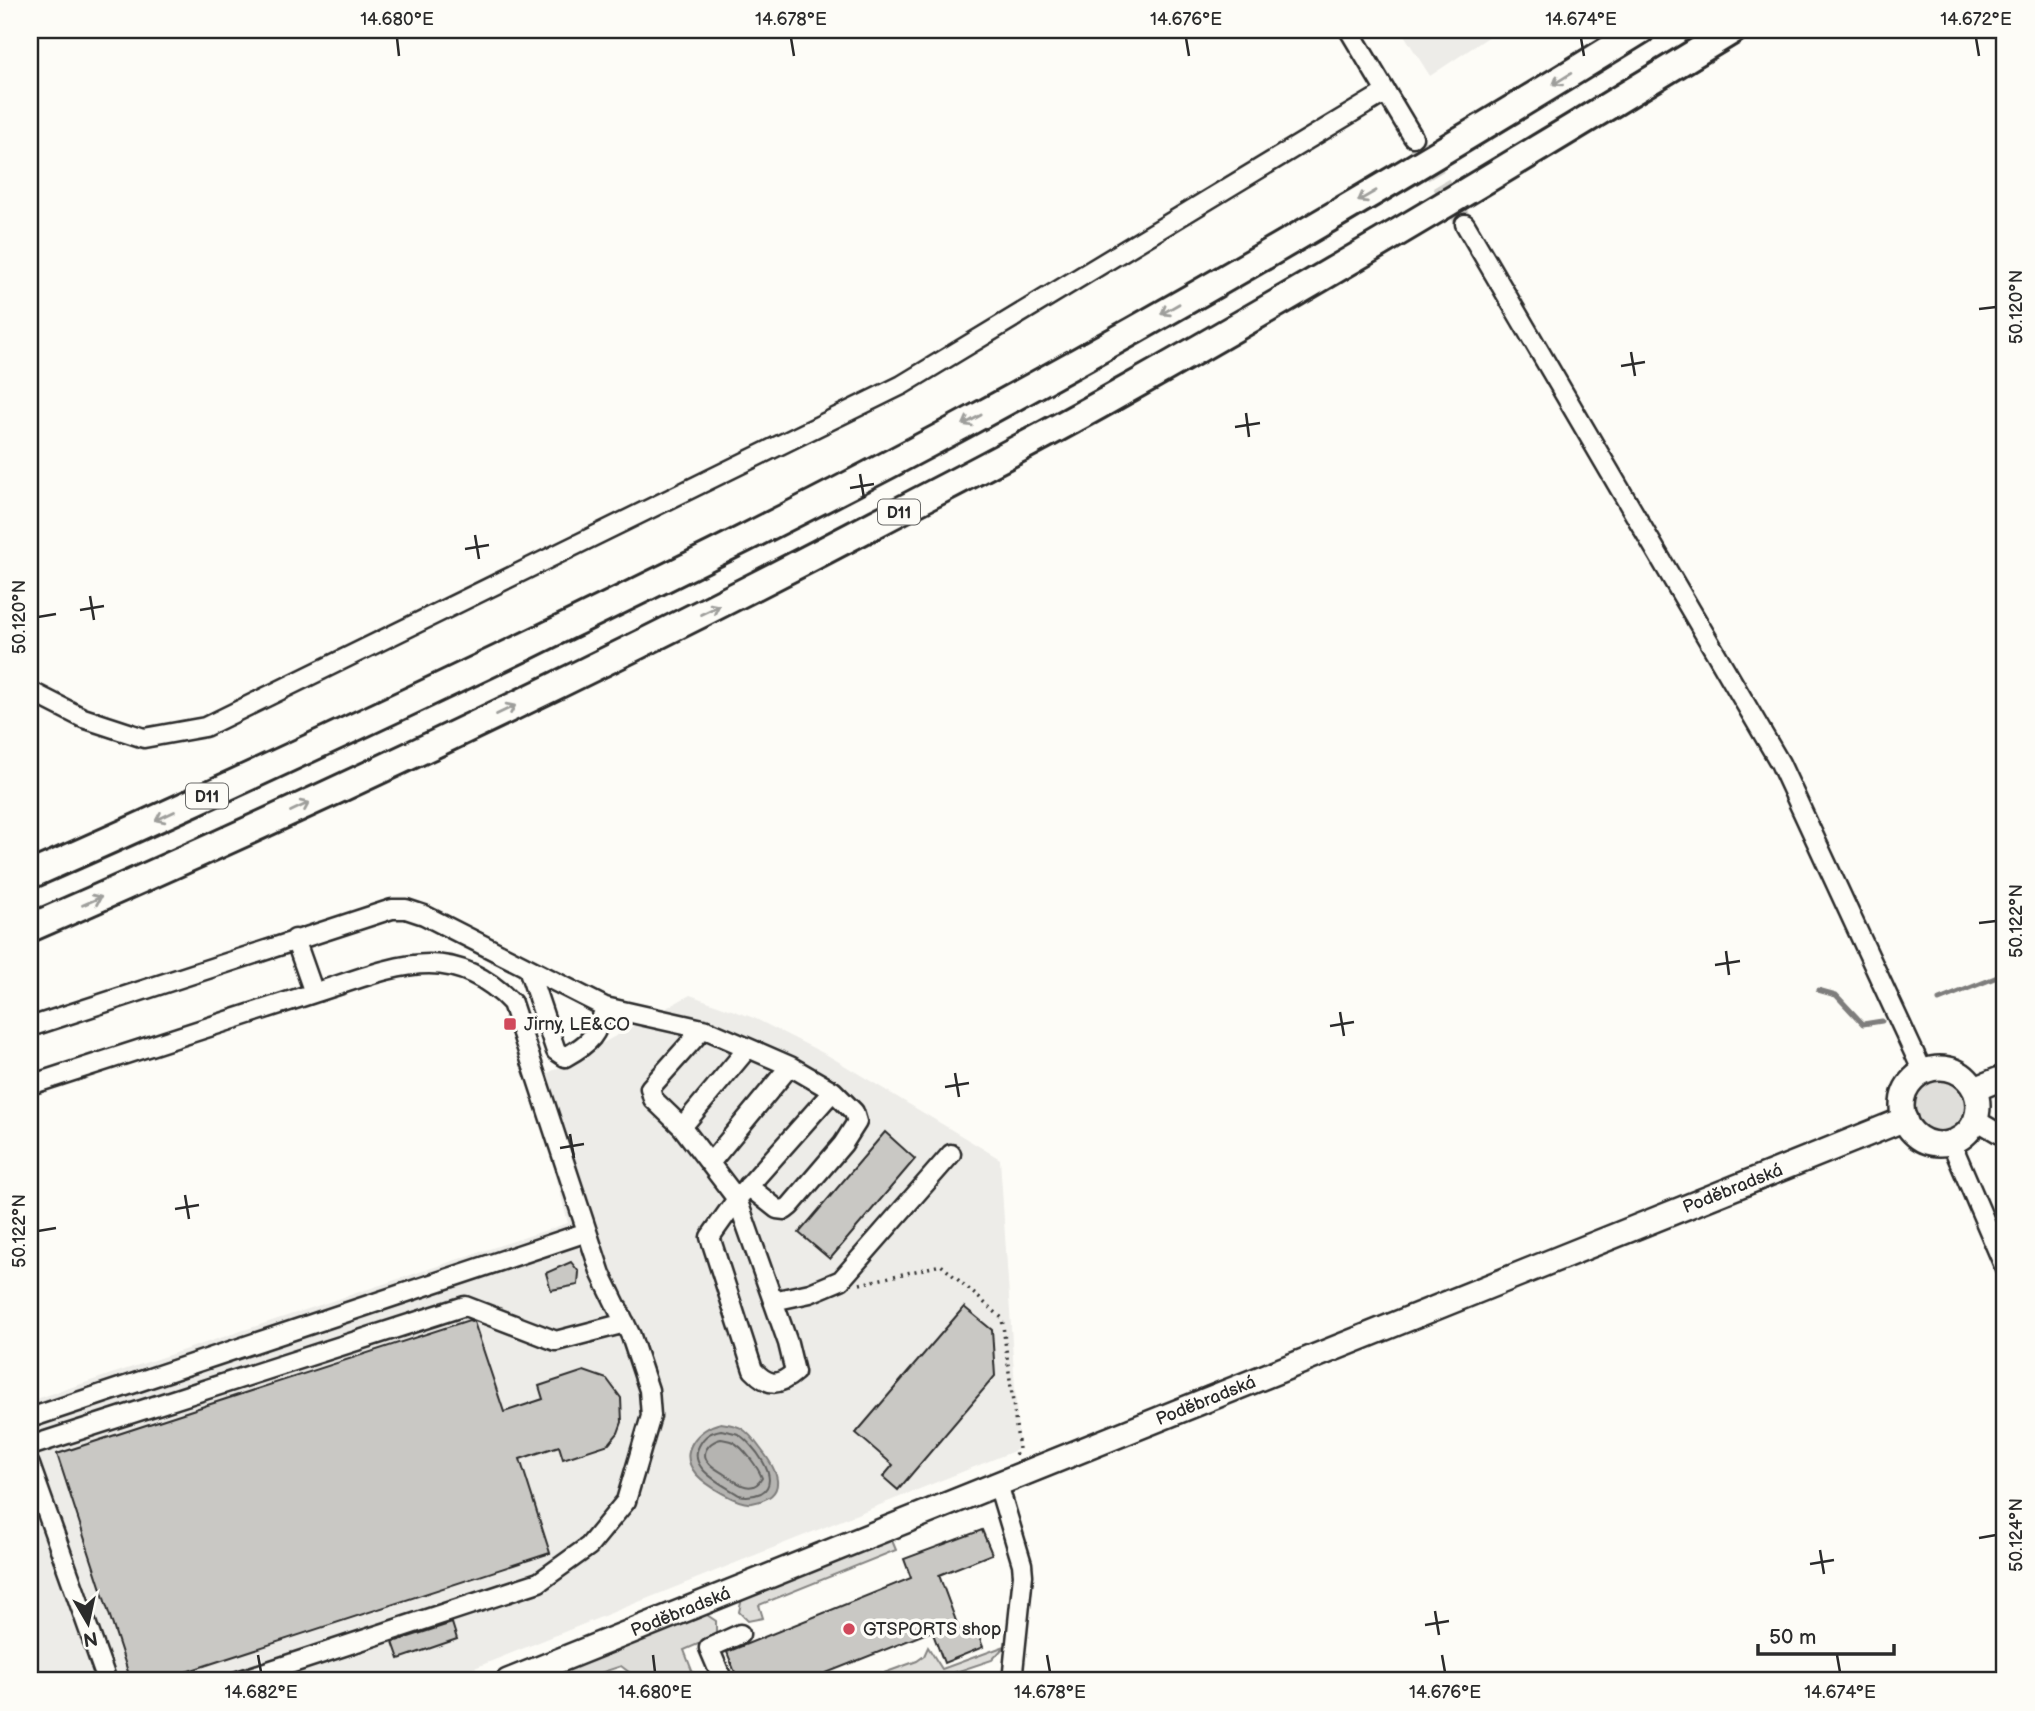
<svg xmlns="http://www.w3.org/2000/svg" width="2035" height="1711" viewBox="0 0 2035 1711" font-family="'Balsamiq Sans',sans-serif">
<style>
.built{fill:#edece8}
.green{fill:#dfdeda;stroke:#858482;stroke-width:2}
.water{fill:#b5b4b1;stroke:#7e7d7b;stroke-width:2}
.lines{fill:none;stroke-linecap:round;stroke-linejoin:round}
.shore{stroke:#626261;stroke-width:2}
.stream{stroke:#7e7d7b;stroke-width:5}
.building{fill:#c9c8c4;stroke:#2b2b2b;stroke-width:2}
.minor-tunnel{stroke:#d3d2ce;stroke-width:18;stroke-dasharray:18 9;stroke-linecap:butt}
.minor-casing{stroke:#2b2b2b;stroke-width:23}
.major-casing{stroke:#2b2b2b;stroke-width:28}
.highway-casing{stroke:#2b2b2b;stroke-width:32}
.path{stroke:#2b2b2b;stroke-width:3.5;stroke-dasharray:2 5;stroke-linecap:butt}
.minor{stroke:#fdfcf7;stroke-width:18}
.major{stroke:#fdfcf7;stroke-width:23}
.highway{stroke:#fdfcf7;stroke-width:26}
.oneway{stroke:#9e9e9b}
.ticks{fill:none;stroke:#2b2b2b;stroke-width:2.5}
.poi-dot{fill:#d1495b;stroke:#fdfcf7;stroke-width:2.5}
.labels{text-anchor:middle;stroke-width:7;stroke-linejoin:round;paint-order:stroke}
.shield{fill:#fdfcf7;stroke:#6a6a68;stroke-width:2}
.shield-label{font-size:16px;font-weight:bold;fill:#2b2b2b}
.poi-label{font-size:18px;fill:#2b2b2b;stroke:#fdfcf7;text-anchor:start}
.street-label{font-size:18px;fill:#2b2b2b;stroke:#fdfcf7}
.neatline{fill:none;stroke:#2b2b2b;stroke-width:2.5}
.ticks-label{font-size:18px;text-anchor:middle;fill:#2b2b2b}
</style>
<rect width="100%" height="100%" fill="#fdfcf7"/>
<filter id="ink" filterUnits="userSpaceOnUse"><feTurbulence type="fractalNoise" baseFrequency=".0143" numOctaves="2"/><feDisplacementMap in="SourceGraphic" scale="14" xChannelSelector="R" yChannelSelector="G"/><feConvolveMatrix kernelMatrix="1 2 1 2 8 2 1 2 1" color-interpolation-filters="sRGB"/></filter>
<g filter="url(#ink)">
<path class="built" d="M1401 30H1499L1430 76Z
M690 995 754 1018 829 1056 1000 1159 1019 1449 442 1681H30V1401L568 1223 532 1082Z"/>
<path class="green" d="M1911 1106a28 28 0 1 1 56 0a28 28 0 1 1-56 0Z
M891 1538 896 1550 759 1605 763 1618 748 1621 739 1612 742 1598Z
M704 1613 716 1621V1633L710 1639 684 1650 696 1681H637L634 1676 621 1666 576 1681H535Z
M1005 1646 992 1660 929 1681H862L917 1661 924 1656 928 1647 942 1669Z"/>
<path class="water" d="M721 1423C727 1424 736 1425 741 1428 748 1432 755 1441 760 1448 776 1468 792 1496 752 1503 738 1505 706 1485 696 1474 677 1452 698 1428 721 1423Z"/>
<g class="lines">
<path class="shore" d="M721 1430C726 1431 733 1432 738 1434 751 1442 784 1480 761 1493 754 1496 746 1497 739 1495 724 1485 687 1469 699 1446 704 1436 710 1432 721 1430Z
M721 1439C725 1440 729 1440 733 1442 743 1447 758 1467 762 1478 752 1496 736 1482 724 1474 718 1470 709 1466 706 1459 702 1449 712 1441 721 1439Z"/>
<path class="stream" d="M1818 990 1836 995 1863 1024 1882 1021
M1939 1000 2005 974"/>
</g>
<path class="building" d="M885 1132 915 1159 830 1259 799 1233Z
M571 1262 579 1272 578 1285 551 1290 546 1273Z
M964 1307 992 1330 995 1376 898 1490 883 1477 893 1465 856 1433Z
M469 1320 474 1322 504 1412 543 1399 539 1386 584 1371 607 1379 621 1398 622 1422 618 1433 609 1444 563 1459 559 1446 520 1459 550 1553 158 1681H131L57 1454Z
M982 1530 992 1554 939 1575 959 1629 974 1624 983 1647 944 1663 932 1631 806 1681H751L749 1676 738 1680 727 1652 911 1578 904 1559Z
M452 1623 457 1639 399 1659 393 1642Z"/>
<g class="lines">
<path class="minor-tunnel" d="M1413 137 1465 224"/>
<defs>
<path id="minor" d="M1349 30 1413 137
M1465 224 1780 763 1923 1072
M30 691 83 718 144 738 205 727 902 385 1386 92
M528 968 556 1051 565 1057C591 1043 597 1035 605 1007
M30 1027 392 909H406L424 915 605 1007 707 1030
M30 1085 314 993 295 939
M1976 1120 2005 1137
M682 1127 748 1048
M1951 1142 2005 1268
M710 1163 790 1066 833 1091 737 1199 710 1237 753 1370C768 1386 778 1387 795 1372L788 1343 737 1199 682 1127 653 1099 650 1088 701 1031 707 1030 790 1066
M748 1186 777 1209 785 1210 790 1206 843 1144 857 1122 854 1112 833 1091
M773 1301 810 1293 841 1280 951 1154
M30 1418 587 1232
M30 1446 465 1306 556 1341 625 1323
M30 1465 107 1681
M998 1484 1022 1564 1023 1575 1012 1681
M238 1681 539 1582 589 1546 626 1501 651 1416 649 1390 631 1336 601 1274 512 1003C449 937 388 970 314 993
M723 1681 709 1648 740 1634"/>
<g id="major">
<circle cx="1940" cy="1106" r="38"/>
<path d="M1975 1089 2005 1077"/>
<path id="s1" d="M508 1681 1905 1119"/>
</g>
<path id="highway" d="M30 875C198 802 363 724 528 645 674 574 819 503 961 426 1192 301 1418 168 1641 30
M30 928C317 803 600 669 877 523 957 481 1038 440 1117 395 1325 278 1530 154 1733 30"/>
</defs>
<use href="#minor" class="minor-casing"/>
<use href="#major" class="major-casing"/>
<use href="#highway" class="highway-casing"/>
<path class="path" d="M860 1284 941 1265 1002 1318 1019 1449 1015 1455"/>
<use href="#minor" class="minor"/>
<use href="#major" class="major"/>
<use href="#highway" class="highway"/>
</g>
<defs><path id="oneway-shaft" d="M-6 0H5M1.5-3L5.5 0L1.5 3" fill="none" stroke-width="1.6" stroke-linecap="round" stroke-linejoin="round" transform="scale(1.75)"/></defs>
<g class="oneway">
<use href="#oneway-shaft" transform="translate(1562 79) rotate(148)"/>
<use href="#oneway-shaft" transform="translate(1367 196) rotate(150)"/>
<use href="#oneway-shaft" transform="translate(1170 309) rotate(150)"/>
<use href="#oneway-shaft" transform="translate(972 420) rotate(151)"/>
<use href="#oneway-shaft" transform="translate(710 610) rotate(-26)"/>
<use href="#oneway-shaft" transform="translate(506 710) rotate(-26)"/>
<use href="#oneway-shaft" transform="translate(300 807) rotate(-25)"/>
<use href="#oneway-shaft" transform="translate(165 816) rotate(155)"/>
<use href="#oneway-shaft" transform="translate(92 901) rotate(-24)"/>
</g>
</g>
<path class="ticks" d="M397 38 399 56M791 38 794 56M1186 38 1189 56M1581 38 1584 56M1976 38 1979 56M1979 309 1996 307M1631 352 1635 376M1621 366 1645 362M1246 413 1249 437M1235 427 1260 423M860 474 864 498M850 488 874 484M475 535 479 559M465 549 489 545M90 596 94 620M80 610 104 606M38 617 56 614M1979 923 1996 921M1726 951 1729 975M1715 965 1740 961M1340 1012 1344 1036M1330 1026 1354 1022M955 1073 959 1097M945 1087 969 1083M570 1134 574 1158M560 1148 584 1144M185 1195 189 1219M175 1209 199 1205M38 1231 56 1228M1979 1538 1996 1535M1820 1550 1824 1574M1810 1564 1834 1560M1435 1611 1439 1635M1425 1625 1449 1621M258 1655 261 1672M653 1655 655 1672M1047 1655 1050 1672M1442 1655 1445 1672M1837 1655 1840 1672"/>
<g class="poi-dot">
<rect x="503" y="1017" width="14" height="14" rx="3.5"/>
<circle cx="849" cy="1629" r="7"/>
</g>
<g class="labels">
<g class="shield">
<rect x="878" y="499.5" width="42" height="25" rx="5"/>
<rect x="186" y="783.5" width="42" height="25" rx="5"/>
</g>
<g class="shield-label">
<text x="899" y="518">D11</text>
<text x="207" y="802">D11</text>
</g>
<g class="poi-label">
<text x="524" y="1030">Jirny, LE&amp;CO</text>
<text x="863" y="1635">GTSPORTS shop</text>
</g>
<g class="street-label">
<text dy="6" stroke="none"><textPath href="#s1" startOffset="1320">Poděbradská</textPath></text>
<text dy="6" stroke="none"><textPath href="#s1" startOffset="752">Poděbradská</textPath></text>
<text dy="6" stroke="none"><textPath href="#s1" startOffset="186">Poděbradská</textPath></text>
</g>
</g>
<rect width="2035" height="1711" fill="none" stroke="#fdfcf7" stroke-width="77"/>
<g transform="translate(88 1623) rotate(171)" stroke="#fdfcf7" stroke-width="5" paint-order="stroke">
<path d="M0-5L12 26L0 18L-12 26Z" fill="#2b2b2b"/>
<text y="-10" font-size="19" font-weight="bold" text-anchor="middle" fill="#2b2b2b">N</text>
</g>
<path d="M1758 1644v10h136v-10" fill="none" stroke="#2b2b2b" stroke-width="3.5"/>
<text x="1769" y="1644" font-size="21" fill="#2b2b2b" stroke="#fdfcf7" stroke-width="5" paint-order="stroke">50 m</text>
<rect x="38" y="38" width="1958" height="1634" class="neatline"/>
<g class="ticks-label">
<text x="397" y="25">14.680°E</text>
<text x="791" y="25">14.678°E</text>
<text x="1186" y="25">14.676°E</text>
<text x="1581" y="25">14.674°E</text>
<text x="1976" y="25">14.672°E</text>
<text transform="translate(2016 307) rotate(-90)" y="6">50.120°N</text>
<text transform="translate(19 617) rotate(-90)" y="6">50.120°N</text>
<text transform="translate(2016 921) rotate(-90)" y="6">50.122°N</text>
<text transform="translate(19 1231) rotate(-90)" y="6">50.122°N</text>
<text transform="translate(2016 1535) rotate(-90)" y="6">50.124°N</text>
<text x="261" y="1698">14.682°E</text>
<text x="655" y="1698">14.680°E</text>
<text x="1050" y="1698">14.678°E</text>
<text x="1445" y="1698">14.676°E</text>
<text x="1840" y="1698">14.674°E</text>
</g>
</svg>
